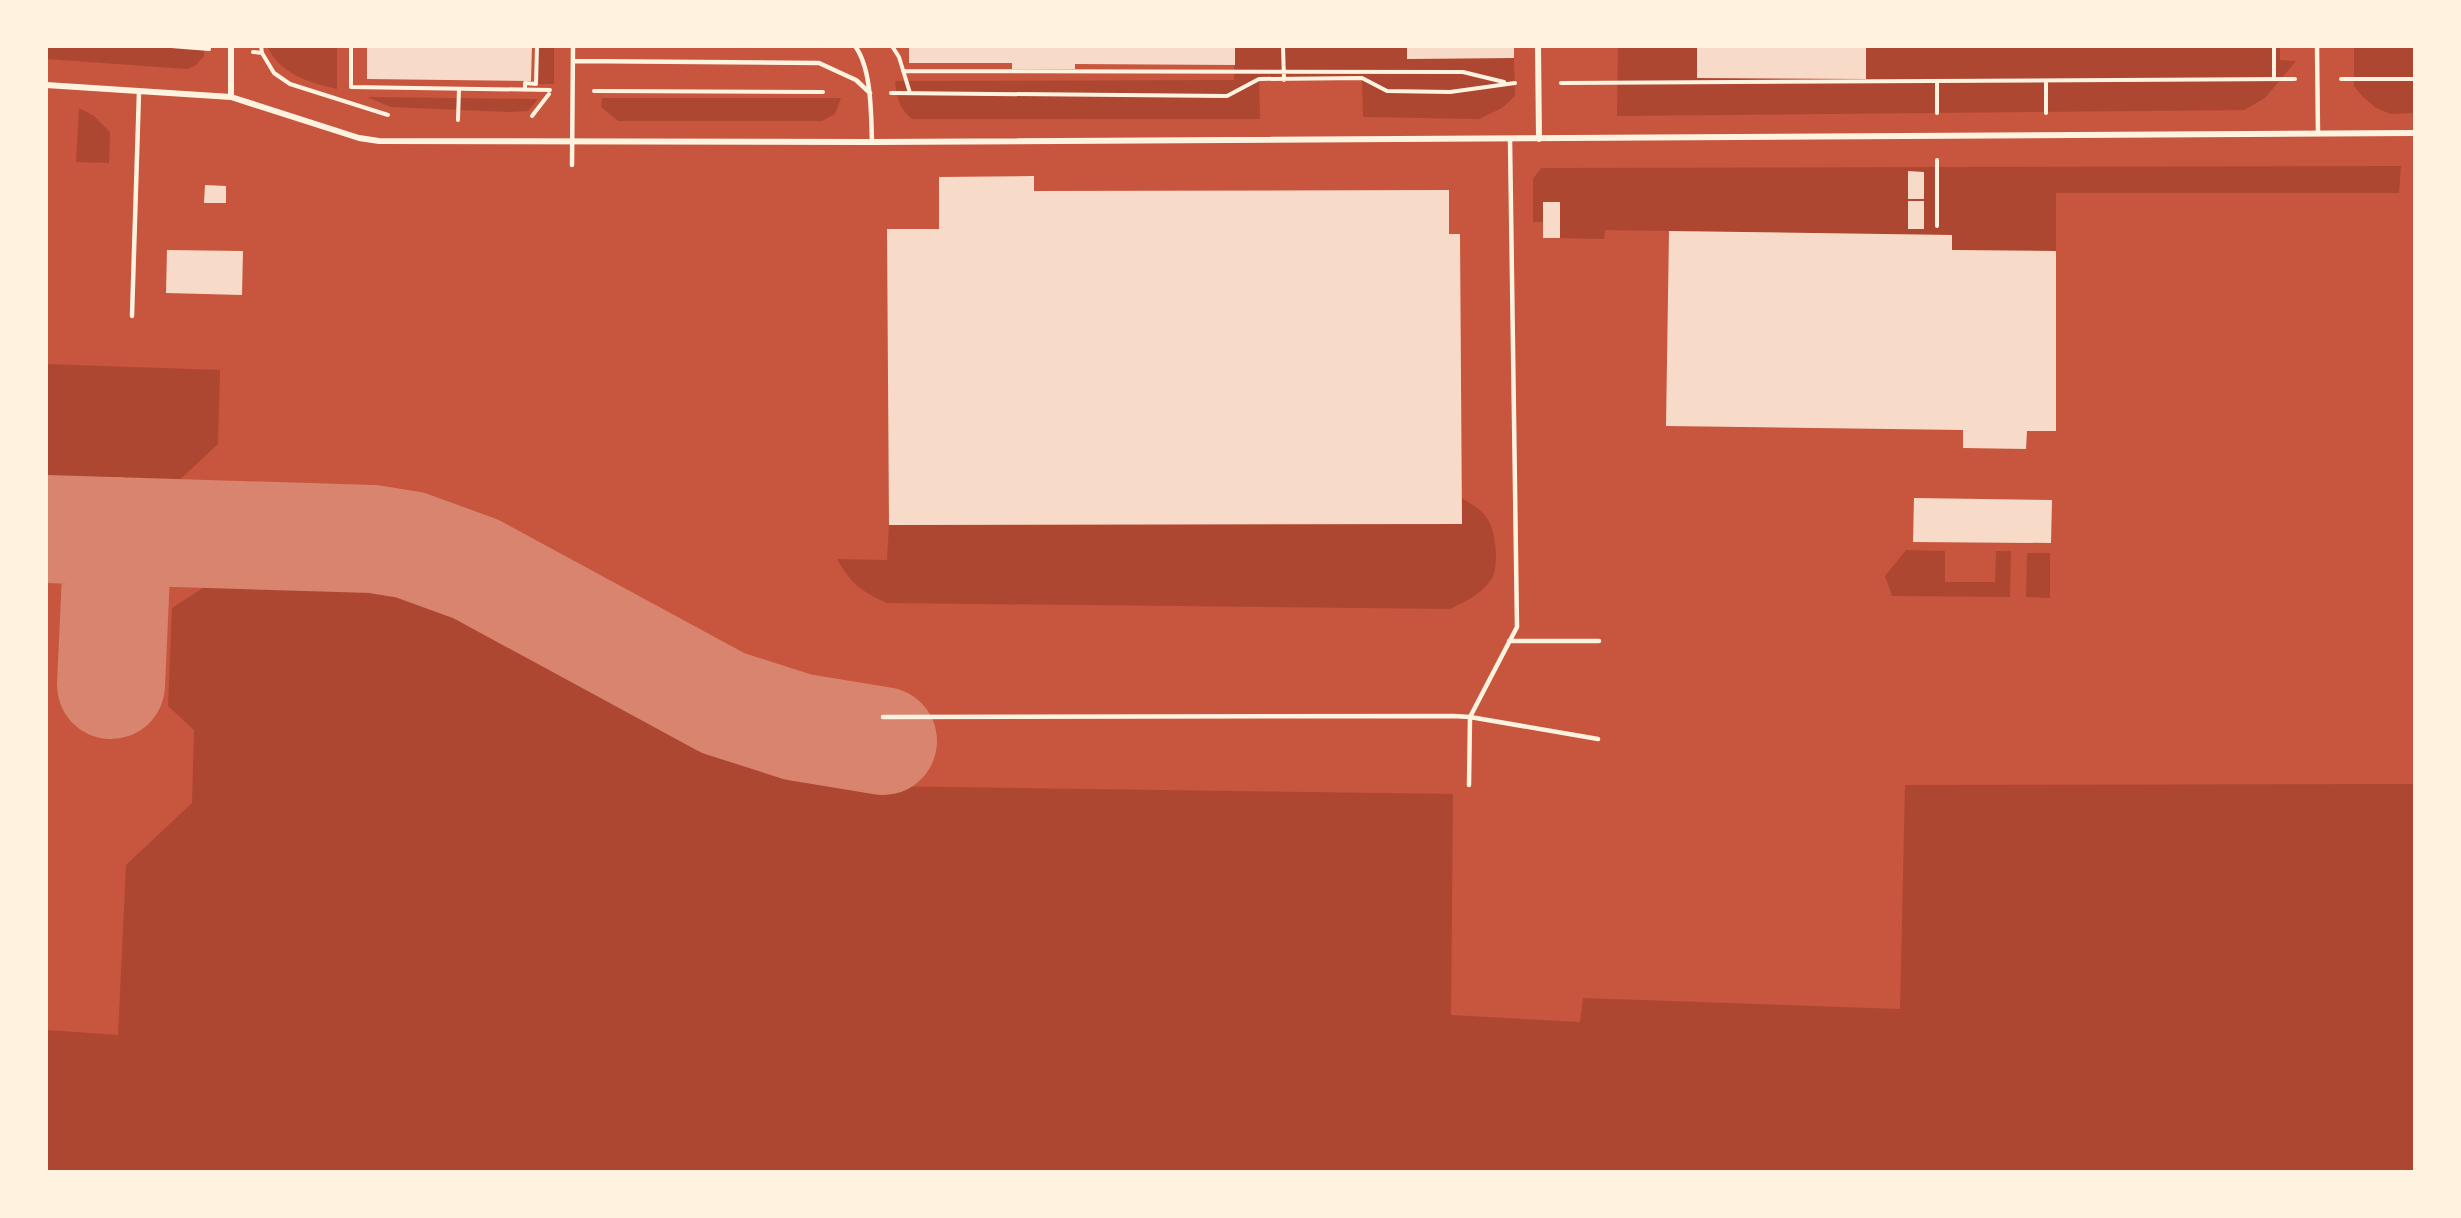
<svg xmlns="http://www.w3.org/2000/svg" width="2461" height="1218" viewBox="0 0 2461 1218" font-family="'Crimson Pro',serif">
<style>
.green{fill:#ae4732}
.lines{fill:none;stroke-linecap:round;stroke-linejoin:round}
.taxiway{stroke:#d8846e;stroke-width:108}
.building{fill:#f7dbc8}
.path{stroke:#fff3e0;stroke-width:4}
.service{stroke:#fff3e0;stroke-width:4.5}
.minor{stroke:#fff3e0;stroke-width:6}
</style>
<rect width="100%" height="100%" fill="#c8553d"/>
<path class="green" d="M1407 46 1408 59 1514 58 1515 96 1502 108 1479 119 1363 117 1362 79 1259 80 1260 119H912C899 108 897 98 895 81L1234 80 1235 47Z
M1866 46H2280V60L2296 61 2265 98 2244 110 1617 116 1618 47H1697L1698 78 1866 79Z
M46 47H204V56L195 66 187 69 47 59Z
M268 47H337V89C311 83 279 74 268 47Z
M537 47H554V84H536Z
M2354 47H2414V113L2391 114 2376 108 2362 96 2354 86Z
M367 97 538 99 528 111 511 112 391 107Z
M602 98H841L835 114 822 121H618L601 107Z
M79 108 94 116 110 132 109 163 76 162Z
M2401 166 2399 193H2056V251L1952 250V235L1605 230 1604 239 1560 238V202H1543V222H1533V179L1541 168Z
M47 364 220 370 218 444 174 485 47 481Z
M1461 498C1488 512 1494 523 1496 553 1496 561 1496 573 1491 580 1481 594 1465 602 1450 609L887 603C861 591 851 584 837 559L887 560 889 525 1461 524Z
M1906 550 1945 551V582H1995L1996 551H2011L2010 597 1892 596 1885 576Z
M2027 553H2050V598L2026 597Z
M214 581 345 582 463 615 693 737 803 780 881 786 1453 794 1451 1015 1580 1022 1583 998 1900 1009 1905 785 2414 784V1171H47V1030L118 1035 126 865 192 803 194 730 168 706 172 608Z"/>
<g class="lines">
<path class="taxiway" d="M46 529 373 539 410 545 476 569 723 703 798 727 883 741
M111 685 118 531"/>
</g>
<path class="building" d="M367 46H532L531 81 367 79Z
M909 46H1235V65L1075 64V69H1012V63H909Z
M1407 46H1514V58L1407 59Z
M1697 46H1866V79L1697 78Z
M1908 171 1924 172V199H1908Z
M1034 176V191L1449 190V234H1460L1462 524 889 525 887 229H939V177Z
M205 185 226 186V203H204Z
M1908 201H1924V229H1908Z
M1543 202H1560V238H1543Z
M1669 231 1952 235V250L2056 251V431H2027L2026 449 1963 448V430L1666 426Z
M167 250 243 251 242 295 166 293Z
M1914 498 2052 500 2051 543 1913 542Z"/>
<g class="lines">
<path class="path" d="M171 46 209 49
M261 46 262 53
M351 46V87L550 90
M892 46 899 57 910 93
M1283 46 1284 80
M2274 46V79
M253 52 262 53 274 73 290 84 388 115
M903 71 1463 72 1504 82
M2341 79H2414
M1937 81V113
M1561 83 2295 79
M525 90V83L536 84 537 46
M594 91 823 92
M891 93 1227 96 1259 79 1362 78 1387 91 1450 92 1515 83
M2046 113V81
M532 116 549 94
M458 120 459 89
M1937 160V226"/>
<path class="service" d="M855 46C872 69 871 115 872 142
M2317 46 2318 134
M573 61 819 63 856 80 870 93
M572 165 573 46
M132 316 139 92
M1509 641H1599
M883 717 1453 716 1470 717 1598 739
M1469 785 1470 717 1517 627 1510 139"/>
<path class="minor" d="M231 46V97
M1538 46 1539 139
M46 85 231 97 359 138 379 141 872 142 2414 133"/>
</g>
<rect width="2461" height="1218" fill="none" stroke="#fff3e0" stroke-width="96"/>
</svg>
